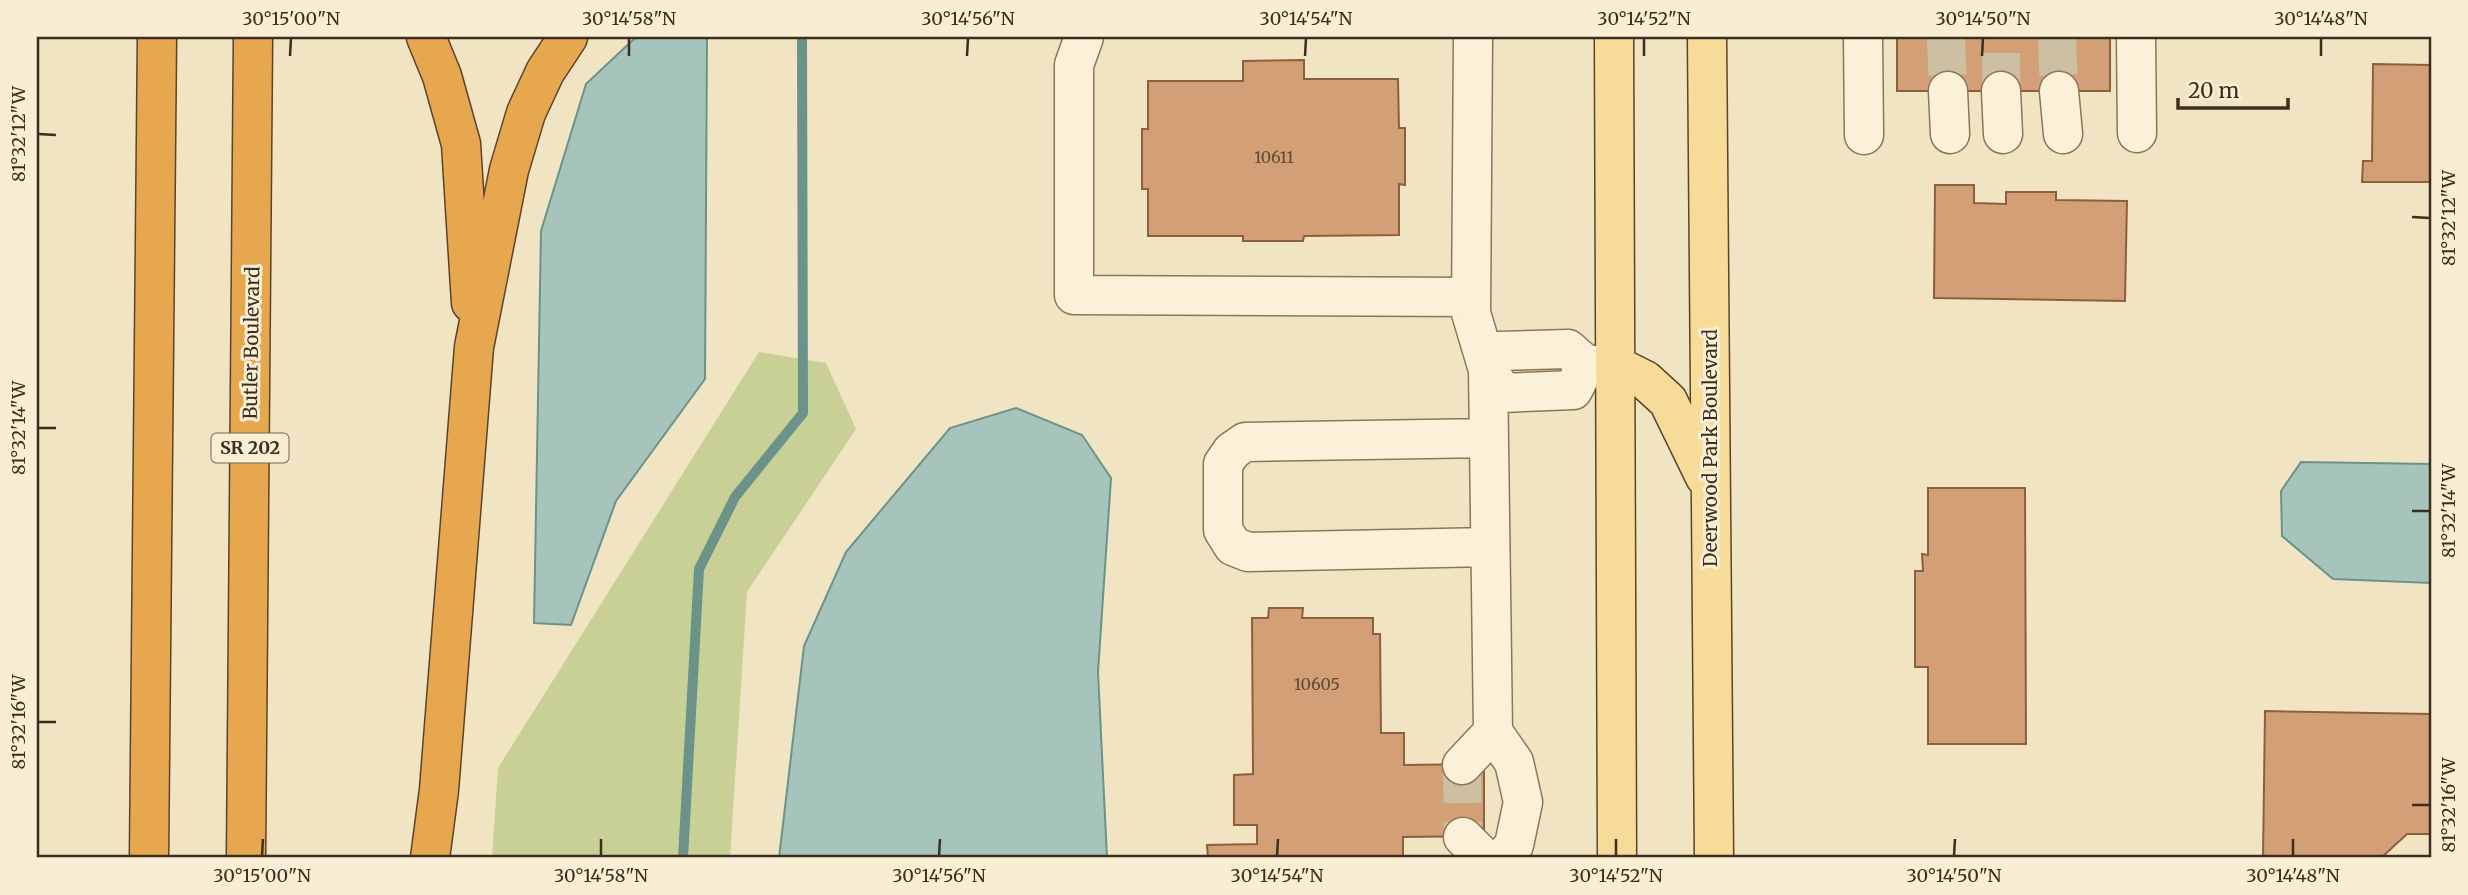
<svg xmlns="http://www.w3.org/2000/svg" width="2468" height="895" viewBox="0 0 2468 895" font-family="Merriweather,serif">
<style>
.green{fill:#c8d096}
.water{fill:#a6c4bc;stroke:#6b938a;stroke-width:2}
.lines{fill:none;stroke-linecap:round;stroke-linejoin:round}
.stream{stroke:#6b938a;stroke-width:10}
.building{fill:#d29f77;stroke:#8e5f3d;stroke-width:2}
.minor-tunnel{stroke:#cdbfa2;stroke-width:38;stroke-dasharray:38 19;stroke-linecap:butt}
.minor-casing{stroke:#8d7658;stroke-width:41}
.major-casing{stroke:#5b432d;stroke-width:41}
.highway-casing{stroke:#5b432d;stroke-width:41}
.minor{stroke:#fbf1d8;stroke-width:38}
.major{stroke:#f6db99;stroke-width:38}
.highway{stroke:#e6a74f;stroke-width:38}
.ticks{fill:none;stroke:#3c2d1e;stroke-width:2.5}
.labels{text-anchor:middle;stroke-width:6;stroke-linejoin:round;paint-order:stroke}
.number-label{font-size:16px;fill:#624a34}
.shield{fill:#f8eed4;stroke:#746755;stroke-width:2}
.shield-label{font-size:18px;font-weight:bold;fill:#3c2d1e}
.street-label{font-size:19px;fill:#3c2d1e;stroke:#f8eed4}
.neatline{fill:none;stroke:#3c2d1e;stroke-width:2.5}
.ticks-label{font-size:18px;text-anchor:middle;fill:#3c2d1e}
</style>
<rect width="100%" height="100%" fill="#f1e4c3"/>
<path class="green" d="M759 352 826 363 856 429 747 592 730 858H492L498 768Z"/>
<path class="water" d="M636 37H707L705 379 616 501 571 625 534 623 541 231 586 84Z
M1016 408 1082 435 1111 478 1098 672 1107 858H779L804 646 846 552 950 428Z
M2301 462 2431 464V583L2333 579 2282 536 2281 491Z"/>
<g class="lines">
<path class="stream" d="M683 858 699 569 735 497 803 413 802 37"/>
</g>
<path class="building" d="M1897 37H2110V91H1897Z
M1304 60V79H1398L1399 128H1405V185L1399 184V235L1304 236 1303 241H1243V236H1148V189H1142V129H1148V81H1243V61Z
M2373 64 2431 65V182H2362L2363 161H2372Z
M1935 185H1974V203L2006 204V192H2056V200L2127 201 2125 301 1934 298Z
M1928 488H2025L2026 744H1928V667H1915V571H1923L1922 554 1928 555Z
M1269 608H1303L1302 618H1373V634H1380L1381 733H1404V765L1484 764V836L1403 837V858H1208L1207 845 1257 844V825H1234V775L1253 774 1252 618H1268Z
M2265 711 2431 714V834H2407L2381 858H2263Z"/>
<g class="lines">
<path class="minor-tunnel" d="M1946 37 1948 91
M2057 37 2059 91
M2001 91V37
M1462 765 1463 837"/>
<defs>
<path id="minor" d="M1084 37 1074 65V295L1471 297
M1473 37 1471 313 1488 370 1503 393 1573 390 1586 365
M1863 37 1864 135
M2136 37 2137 133
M1948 91 1950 134
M2001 91 2003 134
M2059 91 2063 134
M1488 438 1245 442 1232 451 1223 464V530L1233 546 1248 552 1490 547
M1462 765 1493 732
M1463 837 1484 858
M1503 858 1514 845 1523 802 1514 762 1493 732 1488 370 1499 351 1568 349 1586 365H1615"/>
<path id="major" d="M1614 37 1617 858
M1707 37 1714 858
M1615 365 1645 380 1668 401 1705 477"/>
<path id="highway" d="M426 37 442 76 461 144 471 303
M149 858 157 37
M246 858 253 37
M430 858 439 790 474 347 509 170 526 113 545 72 568 37"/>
</defs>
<use href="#minor" class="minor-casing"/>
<use href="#major" class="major-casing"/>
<use href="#highway" class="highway-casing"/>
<use href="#minor" class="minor"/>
<use href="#major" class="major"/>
<use href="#highway" class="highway"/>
</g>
<path class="ticks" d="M290 56 291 38M629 56V38M967 56 968 38M1305 56 1306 38M1644 56V38M1982 56 1983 38M2321 56V38M38 134 56 135M2412 217 2430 218M38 428H56M2412 511H2430M38 722H56M2412 805H2430M262 856 263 839M601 856V839M939 856 940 839M1277 856 1278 839M1616 856V839M1954 856 1955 839M2293 856V839"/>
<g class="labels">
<g class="number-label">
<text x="1274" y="163">10611</text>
<text x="1317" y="690">10605</text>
</g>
<rect class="shield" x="211.5" y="433.5" width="77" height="29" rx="5"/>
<g class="shield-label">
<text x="250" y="454">SR 202</text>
</g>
<g class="street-label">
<text transform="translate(251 343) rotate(-89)" y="7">Butler Boulevard</text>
<text transform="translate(1710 448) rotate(-90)" y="7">Deerwood Park Boulevard</text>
</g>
</g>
<rect width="2468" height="895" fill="none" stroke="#f8eed4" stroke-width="77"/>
<path d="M2178 98v10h110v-10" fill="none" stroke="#3c2d1e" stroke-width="3.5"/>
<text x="2188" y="98" font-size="21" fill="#3c2d1e" stroke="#f8eed4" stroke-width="5" paint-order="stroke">20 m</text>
<rect x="38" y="38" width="2392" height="818" class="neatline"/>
<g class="ticks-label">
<text x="291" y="25">30°15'00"N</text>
<text x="629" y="25">30°14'58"N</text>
<text x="968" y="25">30°14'56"N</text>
<text x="1306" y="25">30°14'54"N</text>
<text x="1644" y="25">30°14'52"N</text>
<text x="1983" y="25">30°14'50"N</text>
<text x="2321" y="25">30°14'48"N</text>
<text transform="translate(19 134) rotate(-90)" y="6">81°32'12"W</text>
<text transform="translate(2449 218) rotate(-90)" y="6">81°32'12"W</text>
<text transform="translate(19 428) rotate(-90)" y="6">81°32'14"W</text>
<text transform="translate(2449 511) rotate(-90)" y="6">81°32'14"W</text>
<text transform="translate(19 722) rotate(-90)" y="6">81°32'16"W</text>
<text transform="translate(2449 805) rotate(-90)" y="6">81°32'16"W</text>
<text x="262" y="882">30°15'00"N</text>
<text x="601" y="882">30°14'58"N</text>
<text x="939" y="882">30°14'56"N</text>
<text x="1277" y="882">30°14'54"N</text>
<text x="1616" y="882">30°14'52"N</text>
<text x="1954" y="882">30°14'50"N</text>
<text x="2293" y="882">30°14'48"N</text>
</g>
</svg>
